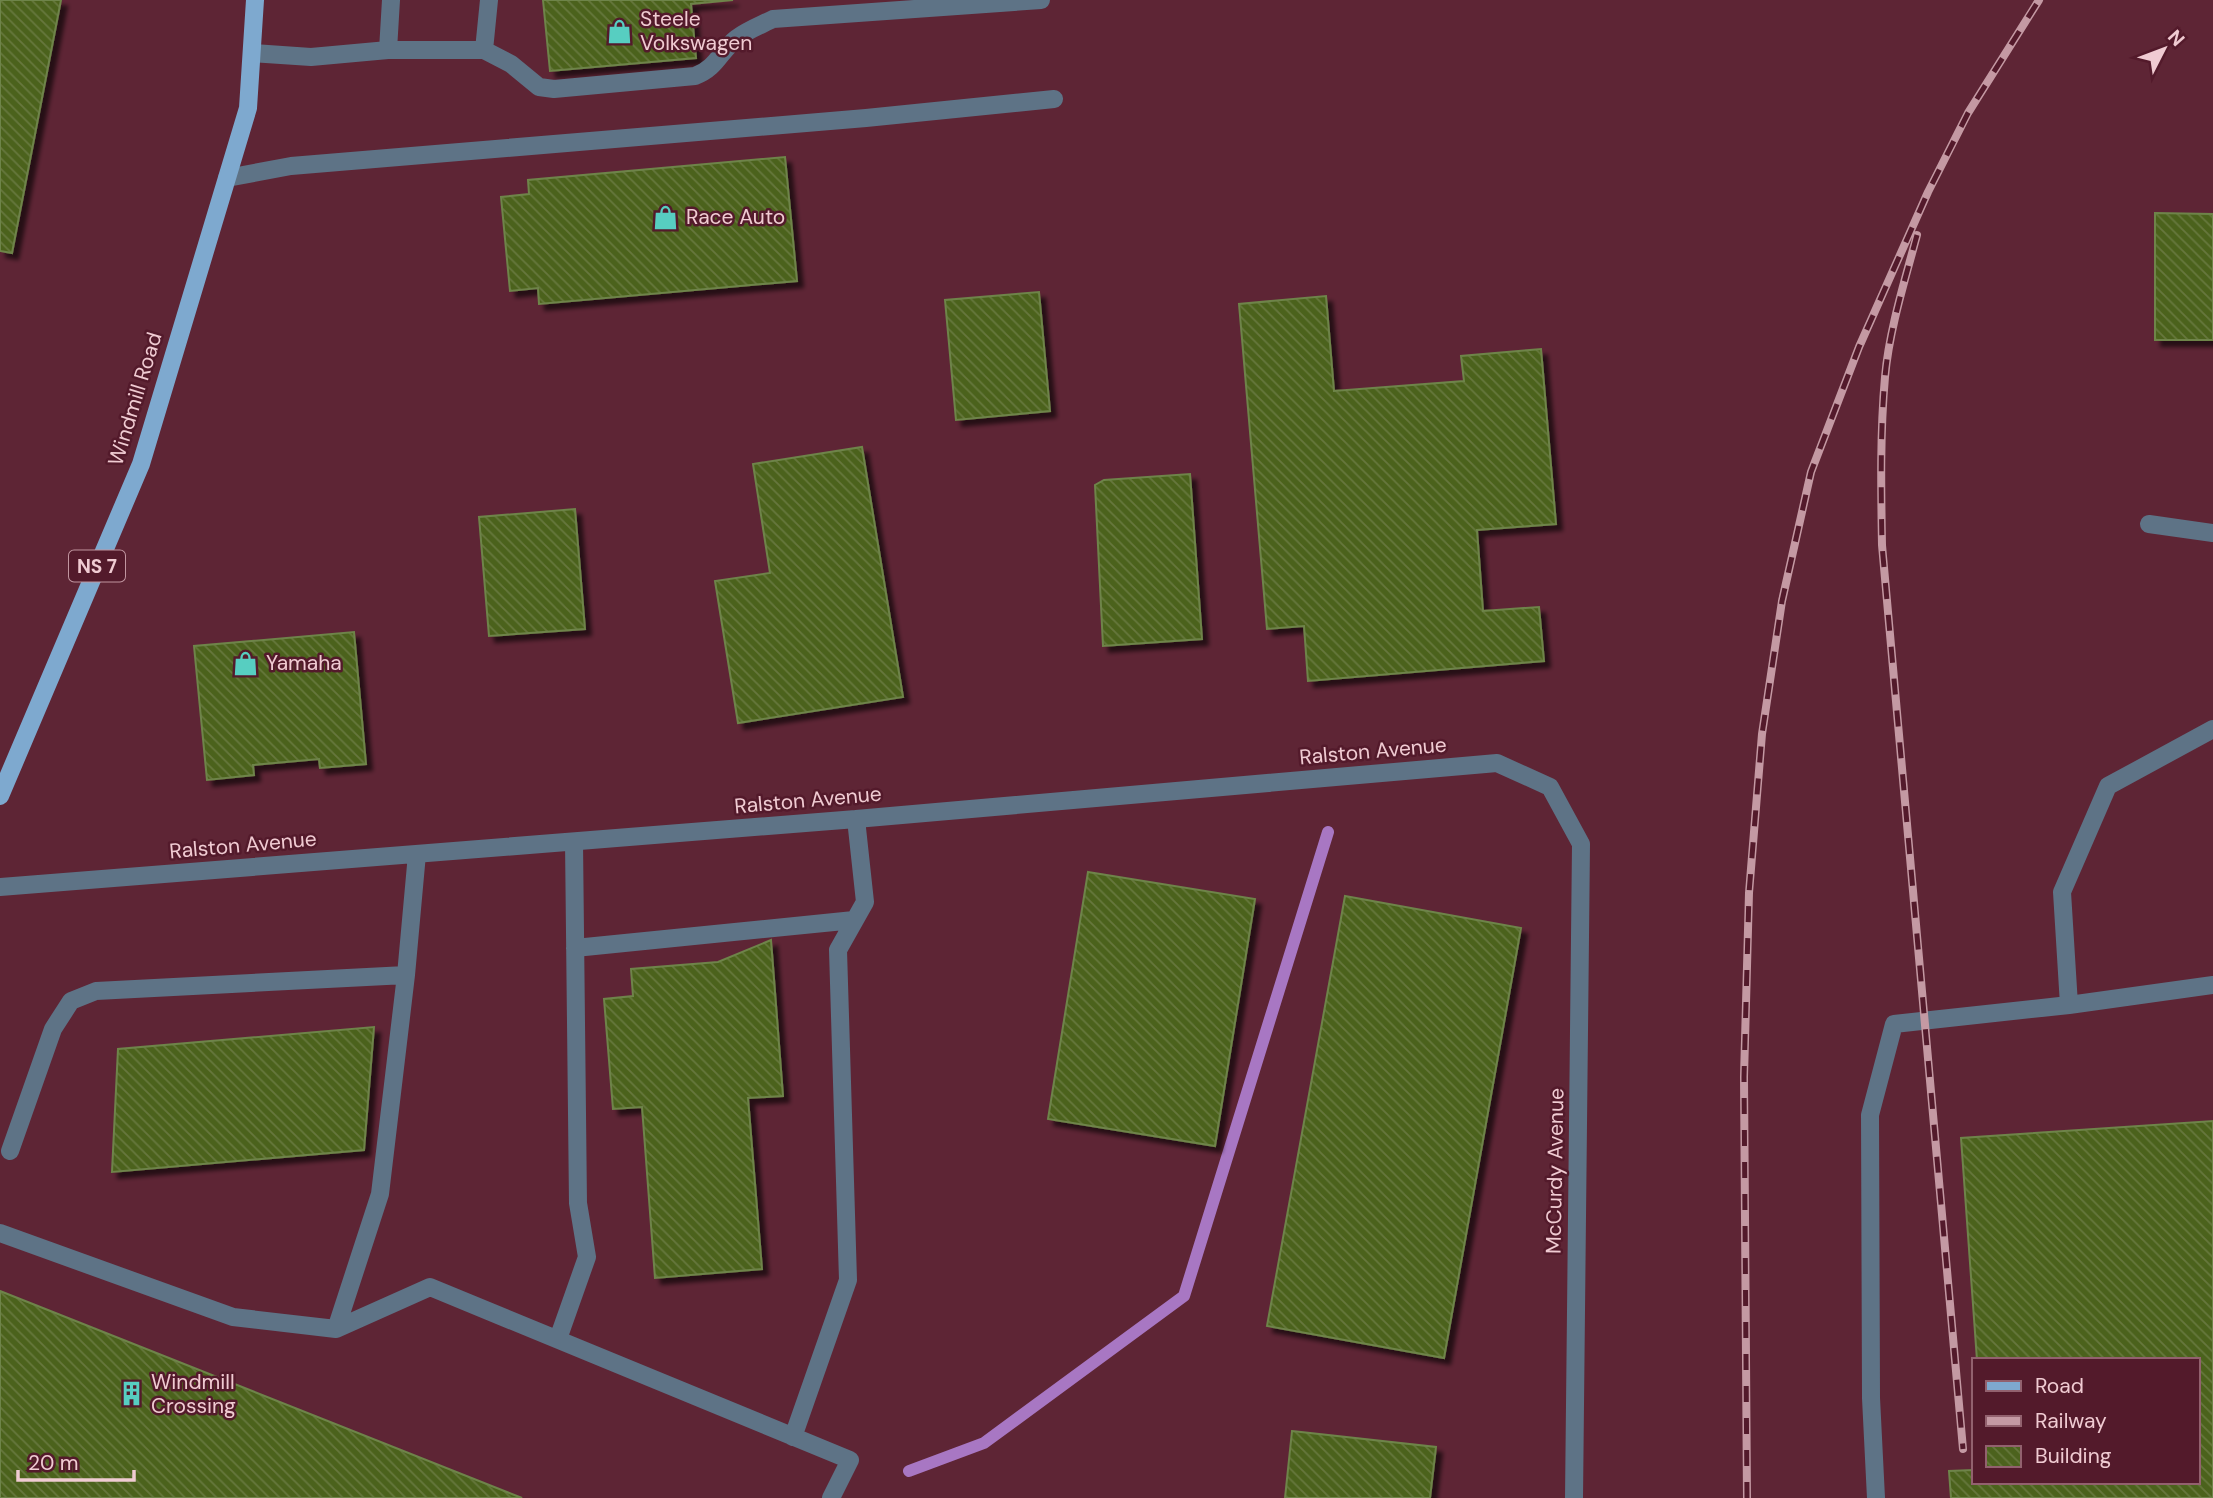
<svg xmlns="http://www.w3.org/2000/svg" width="2213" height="1498" viewBox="0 0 2213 1498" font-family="'DM Sans',sans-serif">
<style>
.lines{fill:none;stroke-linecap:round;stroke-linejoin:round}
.stream{stroke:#a877c3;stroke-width:12}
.building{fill:url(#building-back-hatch);stroke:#6e844a;stroke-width:2;filter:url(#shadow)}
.minor{stroke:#5e7386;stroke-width:18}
.major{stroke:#7ea9cf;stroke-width:18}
.rail-casing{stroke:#c499a3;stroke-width:8}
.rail{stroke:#531a2b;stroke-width:5;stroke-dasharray:16;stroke-linecap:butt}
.labels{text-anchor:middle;stroke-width:5;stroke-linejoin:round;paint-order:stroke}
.shield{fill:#531a2b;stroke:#c196a0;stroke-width:2}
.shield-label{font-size:19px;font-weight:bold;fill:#f0cbd2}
.poi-label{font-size:21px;fill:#f0cbd2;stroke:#531a2b;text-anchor:start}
.street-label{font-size:21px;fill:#f0cbd2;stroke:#531a2b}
</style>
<defs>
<pattern id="building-back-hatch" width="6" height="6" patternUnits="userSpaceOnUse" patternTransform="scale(1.75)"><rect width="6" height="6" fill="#4c621d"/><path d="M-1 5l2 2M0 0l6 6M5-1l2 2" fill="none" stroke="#66773d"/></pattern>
<filter id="shadow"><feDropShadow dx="6" dy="6" stdDeviation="2" flood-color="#0009"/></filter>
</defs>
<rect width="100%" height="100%" fill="#5e2535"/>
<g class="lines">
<path class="stream" d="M909 1471 984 1443 1184 1296 1328 832"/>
</g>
<path class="building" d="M0 0H61L12 253 0 251Z
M543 0H733L691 4 696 58 550 71Z
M785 157 797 281 539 304 538 288 510 291 501 197 529 194 528 180Z
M2155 213 2213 214V340H2155Z
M1039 292 1050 411 956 420 945 300Z
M1326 296 1334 391 1464 381 1461 356 1541 349 1556 524 1477 530 1483 611 1539 607 1544 661 1308 681 1304 626 1267 629 1239 304Z
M862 447 903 697 738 723 715 581 770 573 753 464Z
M1190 474 1202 639 1103 646 1095 485 1104 480Z
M575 509 585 629 489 636 479 517Z
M354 632 366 764 320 768 319 759 253 765 254 775 207 780 194 646Z
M1088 872 1255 899 1215 1146 1048 1119Z
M1345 896 1521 928 1444 1358 1267 1326Z
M771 940 783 1096 748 1098 762 1269 655 1278 642 1107 613 1109 604 999 633 996 631 969 718 962Z
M374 1027 364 1150 112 1172 118 1049Z
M2213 1121V1498H1951L1949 1471 1973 1470V1482H2197V1360H1977L1961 1138Z
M0 1291 522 1498H0Z
M1292 1431 1436 1447 1430 1498H1285Z"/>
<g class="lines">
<path class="minor" d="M388 50 391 0
M484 50 489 0
M252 53 311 57 388 50H484L511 64 539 87 554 89 695 76C717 68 720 51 737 38 748 30 761 25 773 19L1041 0
M227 178 291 166 866 118 1054 99
M2149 524 2213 533
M0 887 856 819 1497 763 1550 787 1581 844 1574 1498
M575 948 854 920
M2069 1005 2213 985
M10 1151 53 1029 71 1001 96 991 406 975 417 854
M0 1233 233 1317 336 1329 430 1287 850 1460 831 1498
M336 1329 380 1194 406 975
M558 1339 587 1257 578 1203 574 842
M793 1437 848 1280 838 950 865 902 856 819
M1876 1498 1871 1398 1870 1115 1894 1024 2069 1005 2062 892 2108 786 2213 729"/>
<path class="major" d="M0 796 141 464 248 108 255 0"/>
<defs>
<path id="rail" d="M1917 235C1905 280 1889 331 1885 377 1880 433 1881 489 1882 545L1963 1449
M1747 1498 1744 1077 1749 893 1762 734 1782 601 1811 472 1859 347 1928 192 1968 113 2039 0"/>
</defs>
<use href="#rail" class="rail-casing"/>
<use href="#rail" class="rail"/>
</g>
<defs>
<symbol id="shop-bare" viewBox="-9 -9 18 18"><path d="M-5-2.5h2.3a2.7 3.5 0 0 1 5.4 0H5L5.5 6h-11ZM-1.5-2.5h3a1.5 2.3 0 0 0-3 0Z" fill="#57cec1" stroke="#531a2b" stroke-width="2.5" paint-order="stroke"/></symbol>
<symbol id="building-bare" viewBox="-9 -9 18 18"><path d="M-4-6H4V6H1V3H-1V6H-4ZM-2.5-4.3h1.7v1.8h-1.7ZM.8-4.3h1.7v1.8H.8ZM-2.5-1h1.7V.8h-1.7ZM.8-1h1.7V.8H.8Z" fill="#57cec1" stroke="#531a2b" stroke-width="2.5" paint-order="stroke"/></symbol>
</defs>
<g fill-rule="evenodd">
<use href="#shop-bare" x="602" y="14" width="35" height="35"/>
<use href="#shop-bare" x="648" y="200" width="35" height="35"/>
<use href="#shop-bare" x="228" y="646" width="35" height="35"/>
<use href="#building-bare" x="114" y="1376" width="35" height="35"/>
</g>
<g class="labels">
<rect class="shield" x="69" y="550.5" width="56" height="31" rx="5"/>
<g class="shield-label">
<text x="97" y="573">NS 7</text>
</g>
<g class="poi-label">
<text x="640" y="26">Steele<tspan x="640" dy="24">Volkswagen</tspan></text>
<text x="686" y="224">Race Auto</text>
<text x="266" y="670">Yamaha</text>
<text x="151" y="1389">Windmill<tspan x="151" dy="24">Crossing</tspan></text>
</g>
<g class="street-label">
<text transform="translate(135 399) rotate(-73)" y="7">Windmill Road</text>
<text transform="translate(1373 751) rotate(-5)" y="7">Ralston Avenue</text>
<text transform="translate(808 800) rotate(-5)" y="7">Ralston Avenue</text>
<text transform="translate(243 845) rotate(-5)" y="7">Ralston Avenue</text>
<text transform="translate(1555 1171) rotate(-89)" y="7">McCurdy Avenue</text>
</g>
</g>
<rect x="1972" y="1358" width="228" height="126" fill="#531a2b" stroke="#92616e" stroke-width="2"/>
<rect x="1986" y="1381" width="35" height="10" fill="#7ea9cf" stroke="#92616e" stroke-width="2"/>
<text x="2035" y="1393" font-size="21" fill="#f0cbd2">Road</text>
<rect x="1986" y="1416" width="35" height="10" fill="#c499a3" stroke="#92616e" stroke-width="2"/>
<text x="2035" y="1428" font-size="21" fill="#f0cbd2">Railway</text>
<rect x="1986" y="1446" width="35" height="21" fill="url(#building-back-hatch)" stroke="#92616e" stroke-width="2"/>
<text x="2035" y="1463" font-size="21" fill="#f0cbd2">Building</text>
<g transform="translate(2164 49) rotate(48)" stroke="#531a2b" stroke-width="5" paint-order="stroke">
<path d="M0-5L12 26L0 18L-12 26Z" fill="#f0cbd2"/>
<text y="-10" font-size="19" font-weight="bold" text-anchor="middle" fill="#f0cbd2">N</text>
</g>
<path d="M18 1470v10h116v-10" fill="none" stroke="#f0cbd2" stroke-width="3.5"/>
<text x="28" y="1470" font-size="21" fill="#f0cbd2" stroke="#531a2b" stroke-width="5" paint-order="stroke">20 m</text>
</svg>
